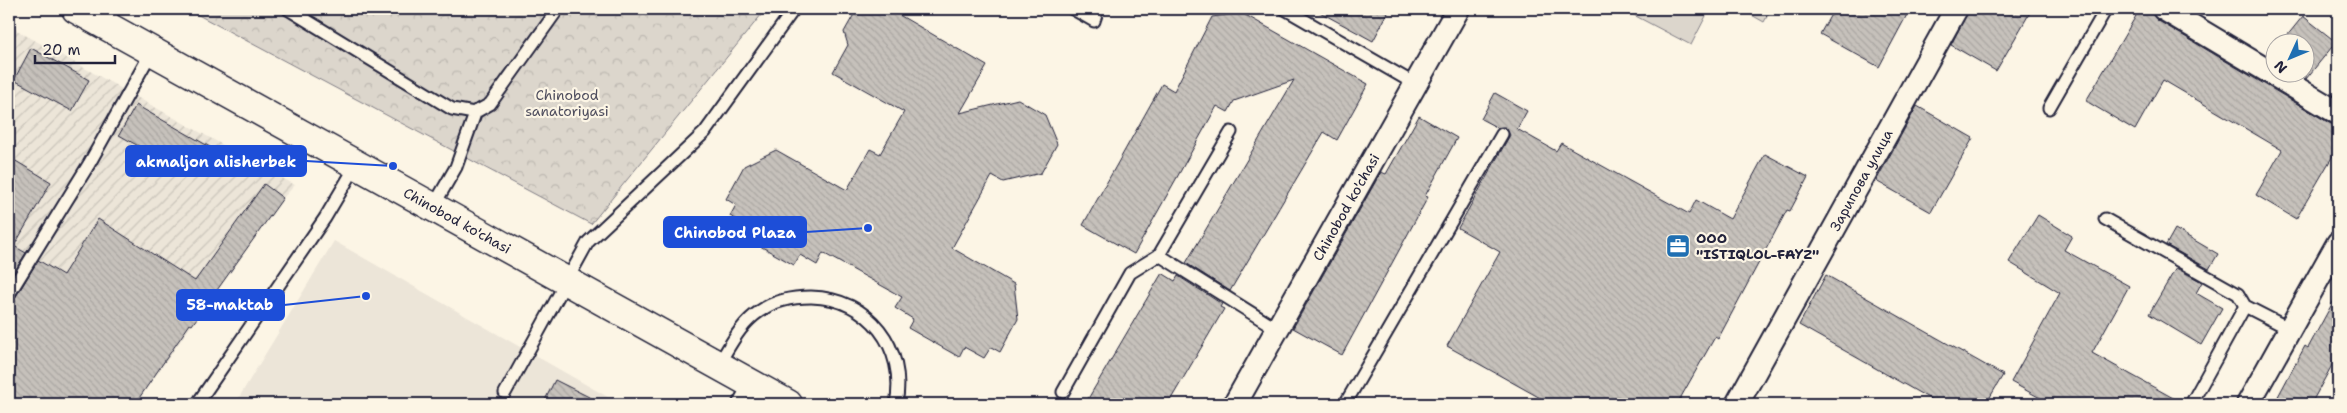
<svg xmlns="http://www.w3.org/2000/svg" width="2347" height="413" viewBox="0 0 2347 413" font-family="'Shantell Sans',sans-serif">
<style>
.built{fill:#ece5d8}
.industrial{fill:url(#industrial-furrows)}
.forest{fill:url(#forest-crowns);stroke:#7f7c84}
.pitch{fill:#dcd6cc;stroke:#7f7c84}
.building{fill:url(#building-back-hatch);stroke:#22223b}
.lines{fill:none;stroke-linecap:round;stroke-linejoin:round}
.service-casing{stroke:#22223b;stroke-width:15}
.minor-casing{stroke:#22223b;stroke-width:26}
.secondary-casing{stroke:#22223b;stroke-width:31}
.service{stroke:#fcf5e5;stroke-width:11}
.minor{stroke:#fcf5e5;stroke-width:22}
.secondary{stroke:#fcf5e5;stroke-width:28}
.labels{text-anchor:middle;stroke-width:4.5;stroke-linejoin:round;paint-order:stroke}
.park-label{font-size:14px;fill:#504f5f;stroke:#fcf5e5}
.street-label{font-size:14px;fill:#22223b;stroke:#fcf5e5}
.poi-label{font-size:14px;font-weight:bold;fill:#22223b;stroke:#fcf5e5;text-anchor:start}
.leader{fill:none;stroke:#1d4ed8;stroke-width:2}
.callout-dot{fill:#1d4ed8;stroke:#fcf5e5;stroke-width:2}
.callout{fill:#1d4ed8;stroke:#1d4ed8;stroke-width:2}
.callout-label{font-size:15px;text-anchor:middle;font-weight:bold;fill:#fff}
</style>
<defs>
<pattern id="industrial-furrows" width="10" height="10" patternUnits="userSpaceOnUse" patternTransform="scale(1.25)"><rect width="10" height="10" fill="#ece5d8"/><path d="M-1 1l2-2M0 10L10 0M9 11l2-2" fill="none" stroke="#cac4ba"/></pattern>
<pattern id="forest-crowns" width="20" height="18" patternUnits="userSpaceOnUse" patternTransform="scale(1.25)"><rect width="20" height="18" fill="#dcd6cc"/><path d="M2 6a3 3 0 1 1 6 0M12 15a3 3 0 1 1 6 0" fill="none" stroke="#bcb7b0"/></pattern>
<pattern id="building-back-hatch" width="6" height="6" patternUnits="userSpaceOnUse" patternTransform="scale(1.25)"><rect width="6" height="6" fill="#c6c1bb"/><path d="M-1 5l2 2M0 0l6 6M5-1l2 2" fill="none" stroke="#aaa6a2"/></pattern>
</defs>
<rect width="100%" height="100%" fill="#fcf5e5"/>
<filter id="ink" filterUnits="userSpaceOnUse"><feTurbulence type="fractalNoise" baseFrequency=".02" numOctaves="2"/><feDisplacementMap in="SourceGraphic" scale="10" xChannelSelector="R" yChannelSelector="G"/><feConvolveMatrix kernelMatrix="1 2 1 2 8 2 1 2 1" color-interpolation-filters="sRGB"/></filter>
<g filter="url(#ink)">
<path class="built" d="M334 241 620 404H235Z"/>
<path class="industrial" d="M9 26 295 185 283 198 135 404H9Z"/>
<path class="forest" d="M187 9H766L591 224Z"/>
<path class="pitch" d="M1630 9H1702L1708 12 1691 45 1628 12Z
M1741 9H1771L1764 22Z"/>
<path class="building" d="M857 9H889L987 66 960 113 1018 99 1045 115 1057 144 1041 173 1003 182 992 176 952 248 1014 284 1018 319 1000 352 991 347 984 358 964 347 959 357 908 328 913 319 895 308 902 297 823 253 817 265 800 255 794 265 742 236 748 226 730 216 736 205 726 199 744 166 776 150 847 190 870 149 880 154 904 112 833 72 848 45 844 32Z
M1314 9H1390L1373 41Z
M1834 9H1910L1879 67 1820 34Z
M1969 9H2032L1996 71 1951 45Z
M2140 9 2152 13 2157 20 2331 124 2338 126V147L2296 219 2256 195 2282 150 2163 80 2135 130 2086 101Z
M1242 13 1368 84 1337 140 1324 132 1230 291 1186 263 1294 80 1234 101 1228 112 1217 106 1134 254 1083 225 1162 84 1174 91 1212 17Z
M2303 16 2336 42 2306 79 2304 42H2282Z
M31 48 89 80 72 111 14 80Z
M1495 93 1527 111 1517 129 1556 151 1561 143 1689 214 1696 200 1730 219 1765 154 1808 177 1790 211 1787 210 1718 339 1715 337 1677 404H1551L1447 346 1500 252 1458 228 1510 135 1505 127 1498 128 1481 119Z
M136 105 210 147 193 177 119 135Z
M1917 106 1973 138 1931 212 1876 181Z
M1419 116 1457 138 1425 196 1428 197 1342 355 1293 328 1381 172 1386 174Z
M9 157 51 182 14 246 26 253 9 280Z
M264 184 283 198 192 325 190 324 135 404H9V301L15 298 38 260 63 275 98 219 195 281Z
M2038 215 2072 236 2064 250 2129 286 2092 353 2184 404H2051L2011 382 2060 293 2009 262Z
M2175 229 2218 254 2209 269 2166 245Z
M2176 268 2202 282 2196 293 2222 308 2201 345 2149 314Z
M1162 273 1175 281 1178 276 1222 304 1220 307 1224 309 1168 404H1085Z
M1826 275 2003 375 1986 404H1939L1799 325Z
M2338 293V354L2311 404H2274L2305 346 2308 348Z
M555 380 603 404H543Z"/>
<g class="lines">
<defs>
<path id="service" d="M288 9 452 109 474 113 490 104 558 9
M1073 9 1094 21 1098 9
M1285 9 1415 84
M107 24 114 9
M2049 108 2106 9
M1231 132 1159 255 1277 329
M433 207 456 167 476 111
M2105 219 2238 294 2245 306 2191 404
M9 294 89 164 152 51
M2245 306 2290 329
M718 365C730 346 740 324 760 311 775 300 793 297 811 297 869 298 907 348 896 404
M1063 392 1130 273 1159 255
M505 393 588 242 705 132 794 9
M197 404 325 218 357 164
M738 404 750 383
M1345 404 1502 134"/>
<g id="minor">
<path d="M2164 9 2338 113"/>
<path id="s1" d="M1235 404 1458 9"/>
<path id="s2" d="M1737 404 1956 9"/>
<path d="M2248 404 2338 243"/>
</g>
<g id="secondary">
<path id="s3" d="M76 9 788 404"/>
</g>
</defs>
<use href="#service" class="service-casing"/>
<use href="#minor" class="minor-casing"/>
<use href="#secondary" class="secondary-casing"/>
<use href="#service" class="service"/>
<use href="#minor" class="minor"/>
<use href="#secondary" class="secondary"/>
</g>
</g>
<defs>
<symbol id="office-square" viewBox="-11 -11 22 22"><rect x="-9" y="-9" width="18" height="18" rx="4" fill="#1f6fb2" stroke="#fcf5e5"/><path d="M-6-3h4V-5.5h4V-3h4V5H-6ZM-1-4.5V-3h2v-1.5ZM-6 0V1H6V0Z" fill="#fff"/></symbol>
</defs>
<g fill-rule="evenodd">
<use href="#office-square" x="1664" y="232" width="28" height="28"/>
</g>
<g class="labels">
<g class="park-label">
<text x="567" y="100">Chinobod<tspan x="567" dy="16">sanatoriyasi</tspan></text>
</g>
<g class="street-label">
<text dy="5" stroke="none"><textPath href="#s2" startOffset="256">Зарипова улица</textPath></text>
<text dy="5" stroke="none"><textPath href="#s1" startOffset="226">Chinobod ko'chasi</textPath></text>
<text dy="5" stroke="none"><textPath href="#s3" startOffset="436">Chinobod ko'chasi</textPath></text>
</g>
<g class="poi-label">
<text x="1696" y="243">ООО<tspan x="1696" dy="16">"ISTIQLOL-FAYZ"</tspan></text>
</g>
</g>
<path class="leader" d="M393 166L306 161M868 228L806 232M366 296L284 305"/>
<g class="callout-dot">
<circle cx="393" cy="166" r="5"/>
<circle cx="868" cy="228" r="5"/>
<circle cx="366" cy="296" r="5"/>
</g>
<g class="callout">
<rect x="126" y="146" width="180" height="30" rx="5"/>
<rect x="664" y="217" width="142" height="30" rx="5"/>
<rect x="177" y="290" width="107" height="30" rx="5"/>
</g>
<g class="callout-label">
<text x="216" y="167">akmaljon alisherbek</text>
<text x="735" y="238">Chinobod Plaza</text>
<text x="230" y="310">58-maktab</text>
</g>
<rect width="2347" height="413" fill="none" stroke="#fcf5e5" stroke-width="30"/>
<rect x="15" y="15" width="2317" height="383" fill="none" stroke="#22223b" stroke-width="2" filter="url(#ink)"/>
<g transform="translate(2290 58) rotate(226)"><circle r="24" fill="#fcf5e5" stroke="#a5a1a1"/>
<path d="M0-4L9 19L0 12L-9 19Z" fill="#1f6fb2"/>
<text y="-8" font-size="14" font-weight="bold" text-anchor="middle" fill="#22223b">N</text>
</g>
<path d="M35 55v8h80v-8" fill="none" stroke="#22223b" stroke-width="2.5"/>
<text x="42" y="55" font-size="15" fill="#22223b" stroke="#fcf5e5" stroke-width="4" paint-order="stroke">20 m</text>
</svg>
